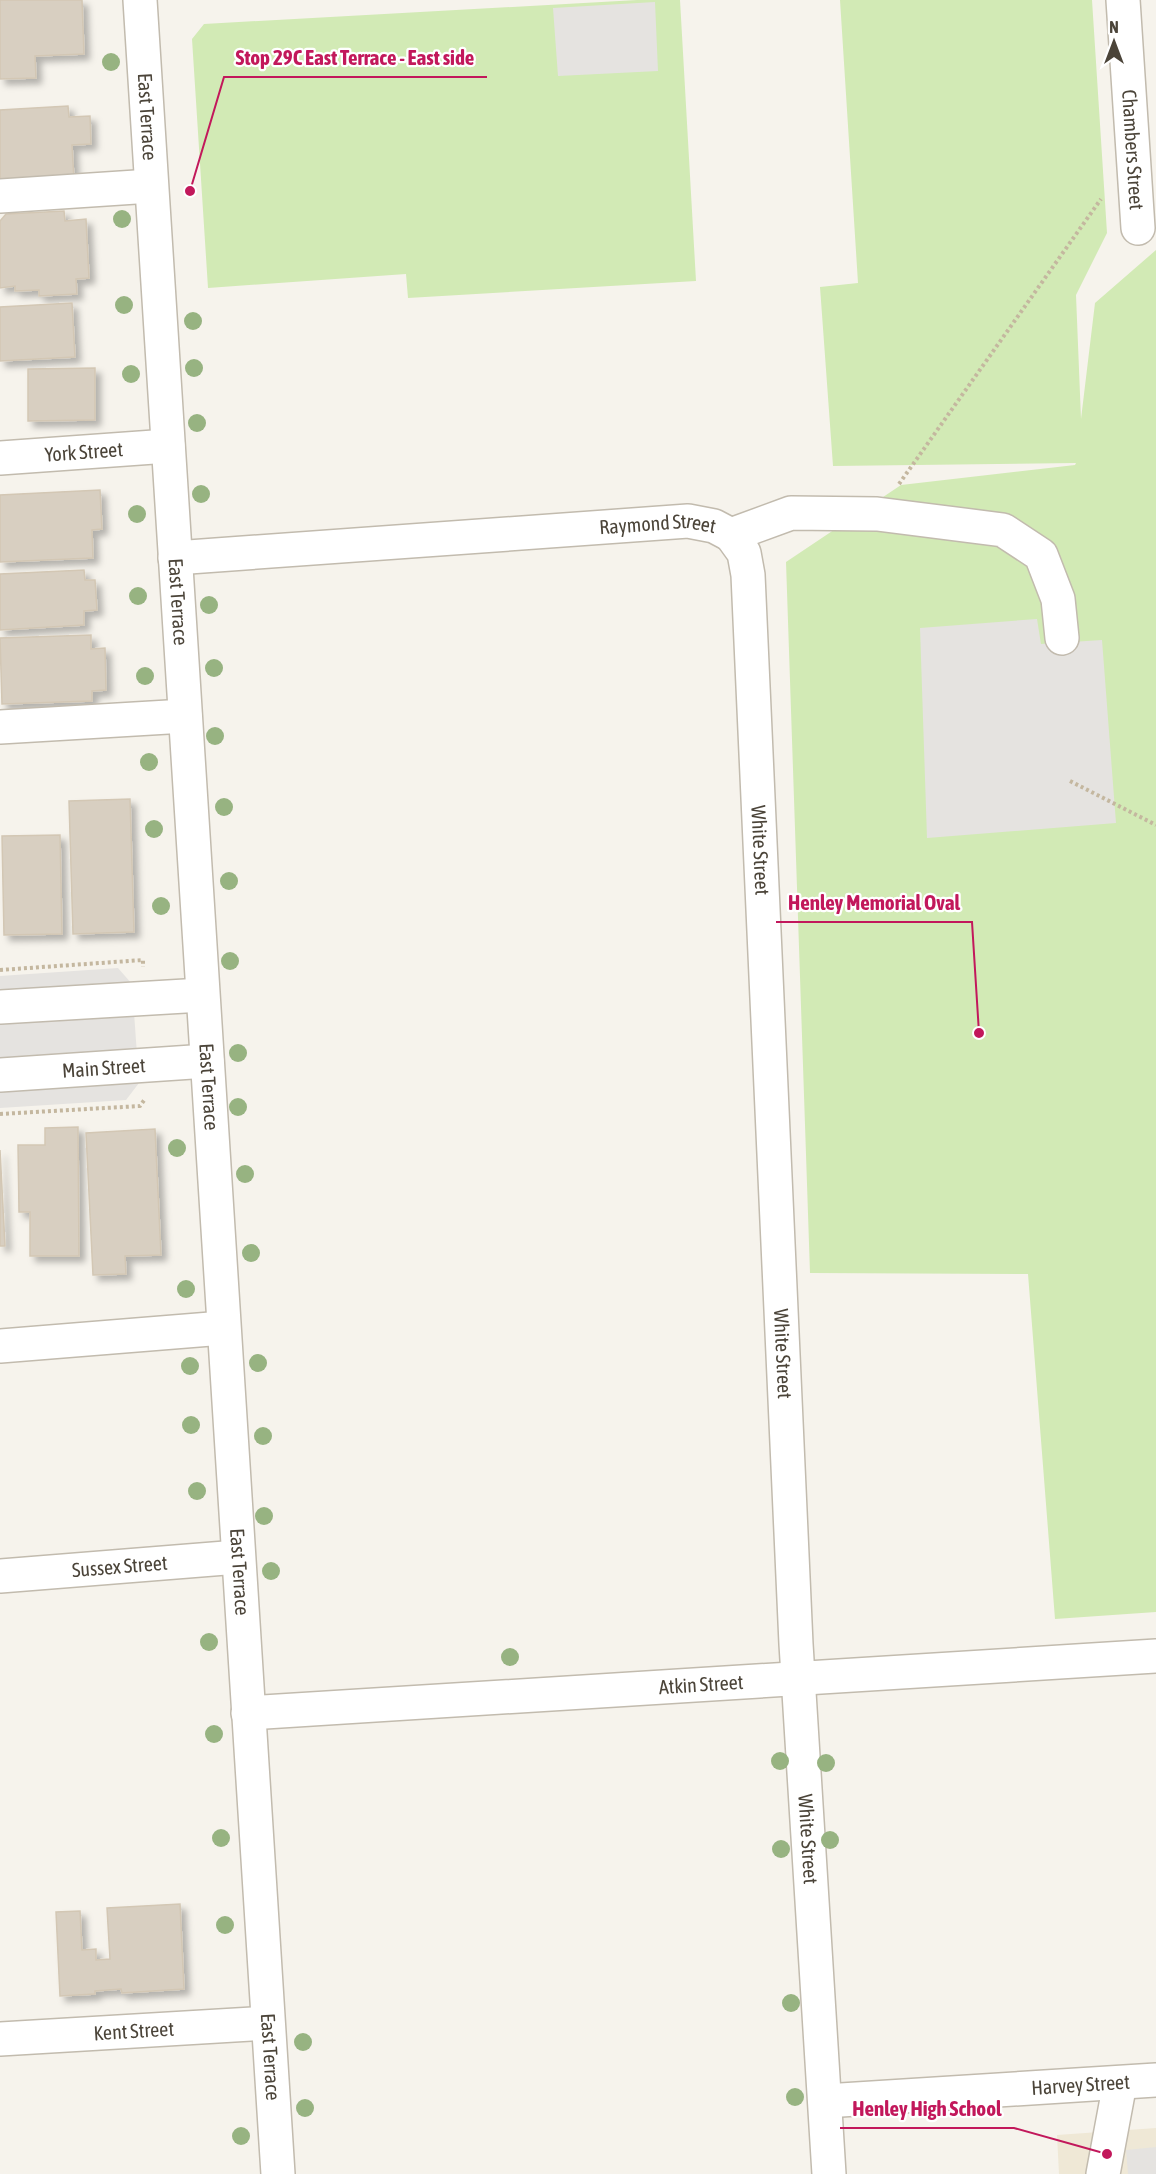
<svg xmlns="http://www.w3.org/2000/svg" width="1156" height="2174" viewBox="0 0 1156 2174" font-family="'Asap Condensed',sans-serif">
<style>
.education{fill:#efe8d6}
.green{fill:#d2eab5}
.parking{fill:#e5e3e0}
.building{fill:#d8cfc1;stroke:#d3c7b4;stroke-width:1.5;filter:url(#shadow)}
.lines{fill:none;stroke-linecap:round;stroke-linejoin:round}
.minor-casing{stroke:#c2bbae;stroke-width:36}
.path{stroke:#c4b79f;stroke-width:4;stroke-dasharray:3 3;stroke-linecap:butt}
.minor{stroke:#fff;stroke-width:33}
.tree{fill:#97b381}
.labels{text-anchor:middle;stroke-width:4.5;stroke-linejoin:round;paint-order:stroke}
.street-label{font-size:20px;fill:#4b4439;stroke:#fff}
.leader{fill:none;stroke:#c2185b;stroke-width:2}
.callout-dot{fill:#c2185b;stroke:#fff;stroke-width:2}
.callout-label{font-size:21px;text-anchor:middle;font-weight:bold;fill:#c2185b;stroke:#fff;stroke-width:4.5;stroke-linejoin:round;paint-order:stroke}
</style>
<defs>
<filter id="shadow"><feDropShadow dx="5.5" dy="5.5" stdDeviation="3" flood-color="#0004"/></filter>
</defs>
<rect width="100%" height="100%" fill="#f6f3ec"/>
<path class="education" d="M1156 2128V2174H1059L1057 2135Z"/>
<path class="green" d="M637 0H680L696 281 408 298 406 274 208 288 192 39 204 24Z
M840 0H1092L1107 233 1076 295 1081 419 1095 303 1156 250V1612L1055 1619 1028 1274 810 1273 786 562 901 485 1075 465 1076 463 833 466 820 287 858 283Z"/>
<path class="parking" d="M655 2 658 71 558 76 553 8Z
M1037 619 1041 644 1102 640 1116 823 927 838 920 628Z
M118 968 132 984 139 1083 126 1100 0 1108V976Z
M1156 2147V2174H1128L1126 2150Z"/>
<path class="building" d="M0 0H82L84 54 35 56 36 78 0 79Z
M68 106 69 117 90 116 91 144 72 145 74 180 0 184V110Z
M64 211 65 221 86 219 89 278 76 279 77 294 39 296V290L15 291V286L0 288V221L6 214Z
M72 303 75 357 0 361V307Z
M95 368V420L28 421V369Z
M100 490 102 529 92 530 93 558 0 562V495Z
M84 570 85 580H95L97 610 84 611V625L0 630V574Z
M91 635V649L105 648 106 690 92 691V701L2 704 0 638Z
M130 799 134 932 73 934 69 801Z
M60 835 62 934 4 935 2 836Z
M78 1127 79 1256H30V1212H19L18 1145H45V1128Z
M155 1129 161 1255 125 1256 126 1274 93 1275 86 1133Z
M0 1150 5 1246H0Z
M180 1904 184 1989 122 1993 121 1989 95 1991V1994L60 1996 56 1912 80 1911 82 1950 96 1949V1960L110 1959 107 1908Z"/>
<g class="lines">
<defs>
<g id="minor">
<path id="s1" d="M140 0 278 2174"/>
<path id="s2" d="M1123 0 1138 228"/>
<path d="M0 196 151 186"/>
<path id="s3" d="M0 458 168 446"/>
<path id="s4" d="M731 535 744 553 748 575 796 1644 829 2174"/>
<path id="s5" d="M175 558 688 521 714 526 731 535 791 513 877 514 1003 530 1041 555 1058 599 1062 638"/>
<path d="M0 727 185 716"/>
<path d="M0 1007 202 995"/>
<path id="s6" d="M0 1075 207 1061"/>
<path d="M0 1346 223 1328"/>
<path id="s7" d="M0 1576 238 1557"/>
<path id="s8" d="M248 1713 1156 1656"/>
<path id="s9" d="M0 2039 267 2023"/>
<path id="s10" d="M825 2101 1156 2080"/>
<path d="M1103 2174 1120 2083"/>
</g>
</defs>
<use href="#minor" class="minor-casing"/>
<path class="path" d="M899 484 1101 199
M1070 781 1156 825
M0 970 143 960V967
M0 1114 140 1106 145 1099"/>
<use href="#minor" class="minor"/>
</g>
<g class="tree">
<circle cx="111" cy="62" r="9"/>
<circle cx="122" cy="219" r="9"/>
<circle cx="124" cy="305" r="9"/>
<circle cx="193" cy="321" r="9"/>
<circle cx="194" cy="368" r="9"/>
<circle cx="131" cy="374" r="9"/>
<circle cx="197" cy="423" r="9"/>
<circle cx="201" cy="494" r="9"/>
<circle cx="137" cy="514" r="9"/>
<circle cx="138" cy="596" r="9"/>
<circle cx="209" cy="605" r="9"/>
<circle cx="214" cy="668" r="9"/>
<circle cx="145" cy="676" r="9"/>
<circle cx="215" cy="736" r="9"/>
<circle cx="149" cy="762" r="9"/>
<circle cx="224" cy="807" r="9"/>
<circle cx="154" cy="829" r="9"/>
<circle cx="229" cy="881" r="9"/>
<circle cx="161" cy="906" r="9"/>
<circle cx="230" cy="961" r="9"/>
<circle cx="238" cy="1053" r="9"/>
<circle cx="238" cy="1107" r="9"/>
<circle cx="177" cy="1148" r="9"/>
<circle cx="245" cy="1174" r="9"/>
<circle cx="251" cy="1253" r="9"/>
<circle cx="186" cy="1289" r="9"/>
<circle cx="258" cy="1363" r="9"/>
<circle cx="190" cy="1366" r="9"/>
<circle cx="191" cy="1425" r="9"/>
<circle cx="263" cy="1436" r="9"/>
<circle cx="197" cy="1491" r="9"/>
<circle cx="264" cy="1516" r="9"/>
<circle cx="271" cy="1571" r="9"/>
<circle cx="209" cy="1642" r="9"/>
<circle cx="510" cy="1657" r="9"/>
<circle cx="214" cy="1734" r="9"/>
<circle cx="780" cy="1761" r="9"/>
<circle cx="826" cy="1763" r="9"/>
<circle cx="221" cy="1838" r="9"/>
<circle cx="830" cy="1840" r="9"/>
<circle cx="781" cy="1849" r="9"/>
<circle cx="225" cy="1925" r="9"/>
<circle cx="791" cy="2003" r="9"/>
<circle cx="303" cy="2042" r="9"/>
<circle cx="795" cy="2097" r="9"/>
<circle cx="305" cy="2108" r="9"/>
<circle cx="241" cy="2136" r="9"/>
</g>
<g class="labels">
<g class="street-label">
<text dy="7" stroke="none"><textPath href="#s1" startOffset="117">East Terrace</textPath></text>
<text dy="7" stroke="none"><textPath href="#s2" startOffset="150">Chambers Street</textPath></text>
<text dy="7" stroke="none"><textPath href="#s3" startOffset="84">York Street</textPath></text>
<text dy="7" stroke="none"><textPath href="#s5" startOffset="484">Raymond Street</textPath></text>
<text dy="7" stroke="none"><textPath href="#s1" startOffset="603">East Terrace</textPath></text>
<text dy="7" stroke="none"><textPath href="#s4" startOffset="320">White Street</textPath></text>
<text dy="7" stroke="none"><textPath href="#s6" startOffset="104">Main Street</textPath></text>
<text dy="7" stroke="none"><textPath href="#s1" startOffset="1089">East Terrace</textPath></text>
<text dy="7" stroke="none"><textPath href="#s4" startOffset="824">White Street</textPath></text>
<text dy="7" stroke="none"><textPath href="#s7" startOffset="120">Sussex Street</textPath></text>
<text dy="7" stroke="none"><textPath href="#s1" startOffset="1575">East Terrace</textPath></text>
<text dy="7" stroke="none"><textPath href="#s8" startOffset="454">Atkin Street</textPath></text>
<text dy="7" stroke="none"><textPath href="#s4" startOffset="1310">White Street</textPath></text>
<text dy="7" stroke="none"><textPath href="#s9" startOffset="134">Kent Street</textPath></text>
<text dy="7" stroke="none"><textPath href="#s1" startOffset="2061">East Terrace</textPath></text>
<text dy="7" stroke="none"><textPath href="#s10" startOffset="256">Harvey Street</textPath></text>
</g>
</g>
<path class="leader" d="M190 191L224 77H487M979 1033L972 922H776M1107 2154L1014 2128H840"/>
<g class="callout-dot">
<circle cx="190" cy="191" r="6"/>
<circle cx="979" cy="1033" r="6"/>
<circle cx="1107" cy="2154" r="6"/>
</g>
<g class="callout-label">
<text x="355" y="65">Stop 29C East Terrace - East side</text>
<text x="874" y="910">Henley Memorial Oval</text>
<text x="927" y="2116">Henley High School</text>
</g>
<g transform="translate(1114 42)" stroke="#ffffff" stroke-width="4.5" paint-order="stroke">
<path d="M0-4.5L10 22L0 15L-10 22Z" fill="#4b4439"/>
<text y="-9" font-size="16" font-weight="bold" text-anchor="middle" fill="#4b4439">N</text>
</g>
</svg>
